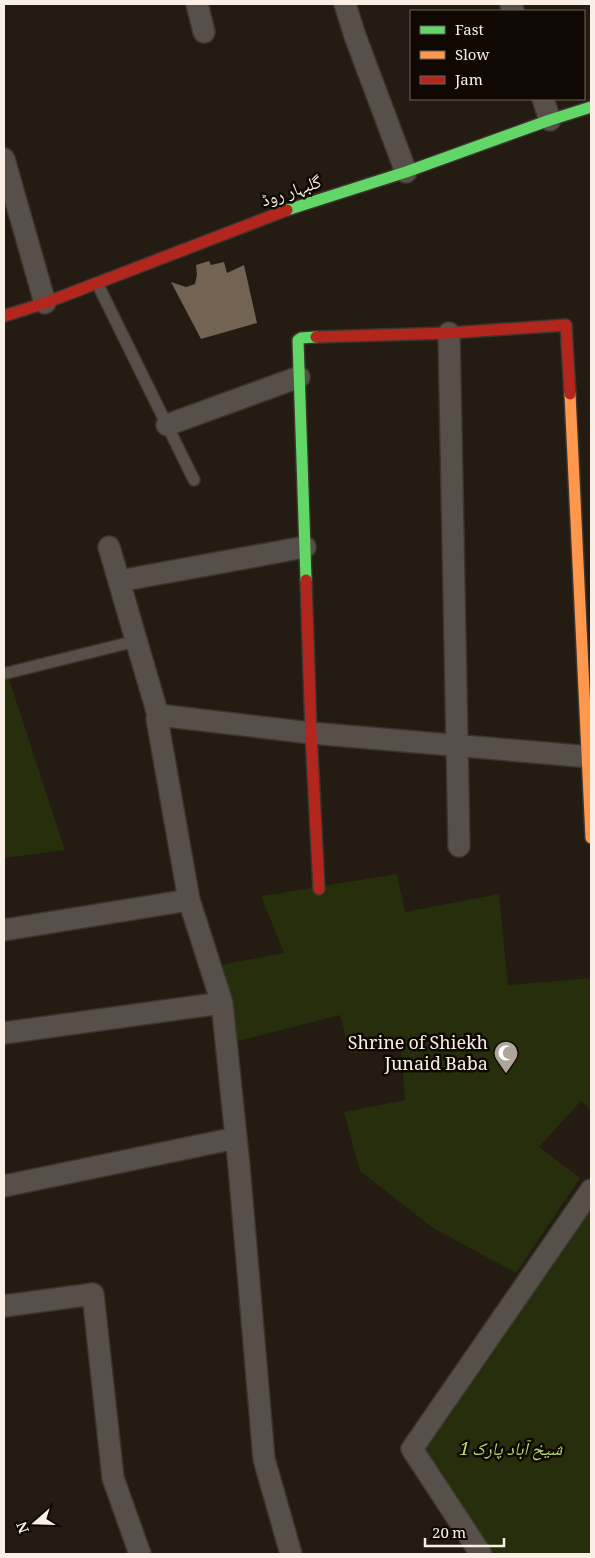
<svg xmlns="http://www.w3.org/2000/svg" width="595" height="1558" viewBox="0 0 595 1558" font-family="Georgia,'Noto Naskh Arabic',serif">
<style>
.green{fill:#262e0b}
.building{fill:#736352}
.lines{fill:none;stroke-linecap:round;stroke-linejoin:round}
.lane-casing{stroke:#3b352e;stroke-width:14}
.street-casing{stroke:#3b352e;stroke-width:24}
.fast-casing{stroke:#3b352e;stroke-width:14}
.slow-casing{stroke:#3b352e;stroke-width:14}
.jam-casing{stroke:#3b352e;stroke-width:14}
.lane{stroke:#57504a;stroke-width:11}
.street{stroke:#57504a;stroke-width:21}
.fast{stroke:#63d668;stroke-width:11}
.slow{stroke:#ff974d;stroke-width:11}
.jam{stroke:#b3261e;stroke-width:11}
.labels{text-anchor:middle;stroke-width:5;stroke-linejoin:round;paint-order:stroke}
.street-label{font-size:18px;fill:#faefe5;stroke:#0f0803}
.poi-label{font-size:18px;fill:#faefe5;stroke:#0f0803;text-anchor:end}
.park-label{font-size:18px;font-style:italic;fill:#b8dc6e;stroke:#0f0803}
</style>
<rect width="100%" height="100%" fill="#241b12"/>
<path class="green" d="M4 664 7 673 65 850 4 858Z
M397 874 405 912 499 894 508 985 591 978V1111L581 1101 539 1147 580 1178 516 1273 433 1228 360 1171 344 1112 405 1100 401 1051 350 1053 340 1015 235 1042 215 966 284 953 261 896Z
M591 1190V1554H481L412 1449Z"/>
<path class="building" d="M209 261 211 265 224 262 227 273 244 265 257 323 201 339 171 282 186 287 195 284 197 275 196 265Z"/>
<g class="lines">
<defs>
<path id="lane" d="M97 283 194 480
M7 673 136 641"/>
<path id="street" d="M197 4 204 32
M345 4 355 36 406 172
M511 4 513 11
M543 99 550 120
M4 159 45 303
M449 333 459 846
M167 425 299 377
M109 547 158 715 157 719 189 900 222 1003 239 1166 264 1459 291 1554
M119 581 305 547
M158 715 311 733 591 757
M4 930 189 900
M4 1033 222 1003
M4 1186 236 1138
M4 1306 93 1294 113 1478 140 1554
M481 1554 412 1449 591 1190"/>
<path id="fast" d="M287 210 406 172 550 120 591 107
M306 580 298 340 301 338 316 337"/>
<path id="slow" d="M570 394 591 838"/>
<path id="jam" d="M4 316 45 303 287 210
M316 337 449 333 566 325 570 394
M306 580 311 733 319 889"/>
</defs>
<use href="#lane" class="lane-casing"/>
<use href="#street" class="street-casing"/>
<use href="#fast" class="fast-casing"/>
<use href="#slow" class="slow-casing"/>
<use href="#jam" class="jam-casing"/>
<use href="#lane" class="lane"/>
<use href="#street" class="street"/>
<use href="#fast" class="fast"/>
<use href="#slow" class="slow"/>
<use href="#jam" class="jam"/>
</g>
<defs>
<symbol id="mosque-pin" viewBox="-11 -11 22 30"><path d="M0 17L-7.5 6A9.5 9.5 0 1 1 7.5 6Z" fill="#afa59b" stroke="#0f0803"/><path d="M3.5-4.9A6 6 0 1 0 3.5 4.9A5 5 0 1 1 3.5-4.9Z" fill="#fff"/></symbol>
</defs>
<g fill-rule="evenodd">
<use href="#mosque-pin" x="492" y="1039" width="28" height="38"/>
</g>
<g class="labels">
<g class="street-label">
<text transform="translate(291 191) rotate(-19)" y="6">گلبہار روڈ</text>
</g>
<g class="poi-label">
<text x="488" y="1049">Shrine of Shiekh<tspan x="488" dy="21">Junaid Baba</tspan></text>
</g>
<g class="park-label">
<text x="510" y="1455">شیخ آباد پارک 1</text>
</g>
</g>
<rect width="595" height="1558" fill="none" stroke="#faefe5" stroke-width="10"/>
<rect x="410" y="10" width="175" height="90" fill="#0f0803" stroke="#6d645d"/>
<rect x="420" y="26" width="25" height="8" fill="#63d668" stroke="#6d645d"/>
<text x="455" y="35" font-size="15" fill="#faefe5">Fast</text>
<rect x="420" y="51" width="25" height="8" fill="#ff974d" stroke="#6d645d"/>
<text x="455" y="60" font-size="15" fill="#faefe5">Slow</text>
<rect x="420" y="76" width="25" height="8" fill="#b3261e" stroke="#6d645d"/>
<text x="455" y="85" font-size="15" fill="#faefe5">Jam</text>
<g transform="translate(35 1523) rotate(250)" stroke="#0f0803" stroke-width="4" paint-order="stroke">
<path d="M0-4L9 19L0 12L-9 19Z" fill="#faefe5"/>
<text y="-8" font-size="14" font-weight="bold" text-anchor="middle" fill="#faefe5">N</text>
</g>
<path d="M425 1538v8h79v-8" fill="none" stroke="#faefe5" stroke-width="2.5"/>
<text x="432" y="1538" font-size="15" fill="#faefe5" stroke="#0f0803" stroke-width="4" paint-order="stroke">20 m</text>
</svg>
